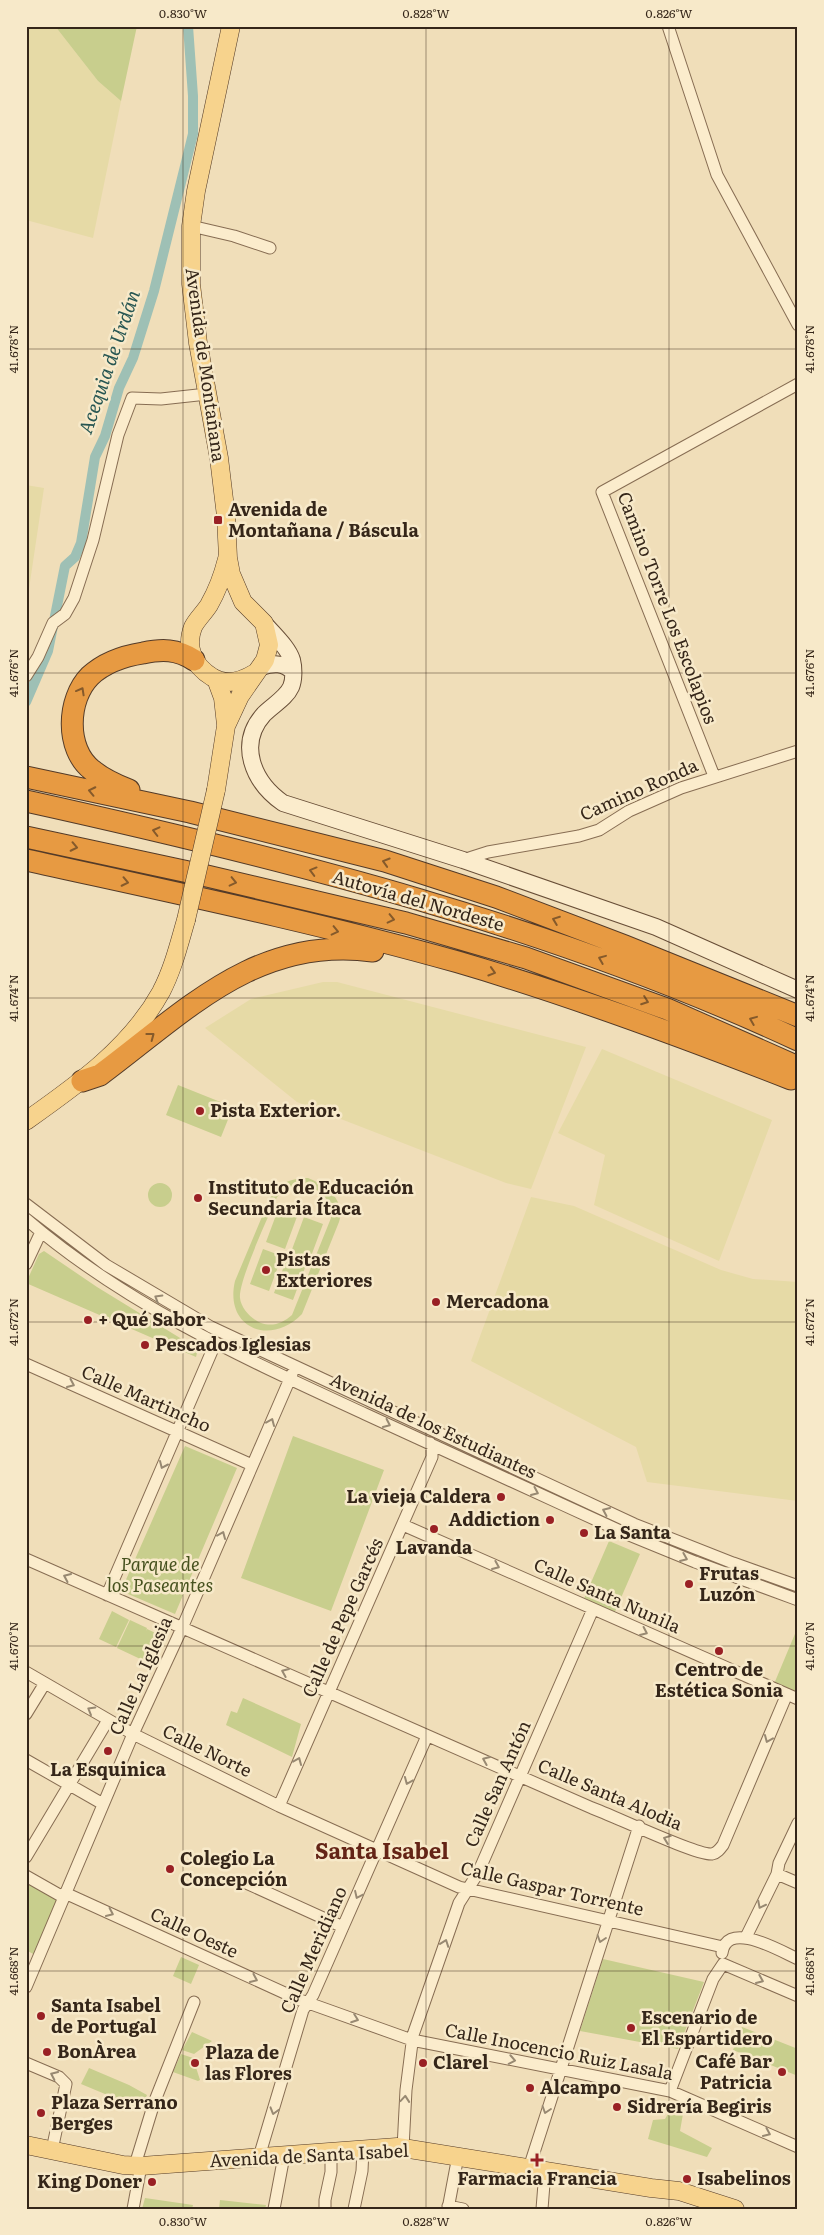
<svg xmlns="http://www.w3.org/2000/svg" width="824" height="2235" viewBox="0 0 824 2235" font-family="Literata,serif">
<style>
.farmland{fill:#e6daa6}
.green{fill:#c8ce8d;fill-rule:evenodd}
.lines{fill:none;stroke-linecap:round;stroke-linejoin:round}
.canal{stroke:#9ec0b5;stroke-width:10}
.minor-casing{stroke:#876d53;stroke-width:13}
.secondary-casing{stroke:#684e37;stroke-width:18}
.primary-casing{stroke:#543b28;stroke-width:19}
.motorway-casing{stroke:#543b28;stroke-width:23}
.minor{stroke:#fbeccc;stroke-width:11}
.secondary{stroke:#fbeccc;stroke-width:16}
.primary{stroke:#f7d38d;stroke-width:18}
.motorway{stroke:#e79a42;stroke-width:21}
.primary-bridge-casing{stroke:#543b28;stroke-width:19;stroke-linecap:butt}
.primary-bridge{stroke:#f7d38d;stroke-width:18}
.oneway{stroke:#855a2b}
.oneway2{stroke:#988972}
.ticks{fill:none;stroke:#352619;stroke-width:1;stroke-opacity:0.45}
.poi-dot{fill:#992024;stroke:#f7e9c9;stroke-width:2}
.labels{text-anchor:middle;stroke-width:5;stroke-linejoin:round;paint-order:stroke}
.street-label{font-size:18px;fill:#352619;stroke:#f7e9c9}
.poi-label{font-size:18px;font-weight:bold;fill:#352619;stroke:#f7e9c9;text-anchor:start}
.park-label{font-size:18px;font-style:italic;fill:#47521f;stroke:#f7e9c9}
.water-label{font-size:19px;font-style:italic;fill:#275652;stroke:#f7e9c9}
.district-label{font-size:22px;font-weight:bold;fill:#642416;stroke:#f7e9c9}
.neatline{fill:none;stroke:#352619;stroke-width:2}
.ticks-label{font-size:12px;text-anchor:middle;fill:#352619}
</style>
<rect width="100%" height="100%" fill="#f0deb9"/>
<path class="farmland" d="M26 26H55L98 81 121 101 93 238 26 220Z
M26 485 44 488 26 609Z
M323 982H337L586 1047 531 1189 506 1183 297 1102 205 1028 251 999Z
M602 1049 772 1120 719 1261 594 1205 605 1155 558 1133Z
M531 1197 574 1206 721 1270 753 1279 798 1282V1501L647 1482 636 1447 471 1361Z"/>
<path class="green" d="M55 26H137L121 101 98 81Z
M178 1085 233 1107 221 1137 166 1115Z
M308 1178C326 1185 346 1200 339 1222L302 1314C270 1347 224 1328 235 1281L269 1200C278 1184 289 1178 308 1178ZM298 1184C316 1185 334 1199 331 1218L292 1315C283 1323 273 1327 261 1323 251 1319 241 1308 240 1298 238 1282 269 1215 277 1197L285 1190Z
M148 1195a12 12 0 1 1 24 0a12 12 0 1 1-24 0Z
M279 1207 298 1214 285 1249 266 1242Z
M304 1217 323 1224 310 1259 291 1252Z
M263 1249 282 1256 269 1291 250 1284Z
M44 1251 97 1287 198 1349 196 1357 26 1283 39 1254Z
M287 1258 306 1265 293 1300 274 1293Z
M293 1436 384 1470 331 1611 241 1578Z
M185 1446 237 1468 175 1614 121 1591Z
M609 1541 640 1554 614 1614 583 1601Z
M112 1611 129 1620 116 1647 99 1639Z
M130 1620 147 1628 146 1631 147 1629 164 1637 151 1664 117 1648Z
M797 1629H798V1694L774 1684Z
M243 1698 301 1724 292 1757 226 1725 231 1711 237 1713Z
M26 1881 58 1900 35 1955 26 1950Z
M181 1957 199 1965 191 1984 173 1976Z
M603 1959 704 1982 678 2049 580 2031Z
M742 2027 798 2049V2076L733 2050Z
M192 2032 212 2041 194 2054 182 2050Z
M181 2054 193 2058 200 2080 198 2081 173 2072Z
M89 2068 129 2085 147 2095 141 2109 81 2084Z
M674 2103 684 2108 680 2131 712 2148 707 2157 648 2139 653 2120 665 2119Z
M145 2198 193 2205 192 2209H142Z
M220 2200 266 2205 265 2209H219Z"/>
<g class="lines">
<path class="canal" d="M26 702 48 651 65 566 75 557 81 543 95 457 105 436 119 388 133 358 154 291 193 134V96L188 26"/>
<defs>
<path id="minor" d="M668 26 717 175 798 325
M191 226 234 236 270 248
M26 676 38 657 53 623 65 614 74 598 93 540 118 435 132 398 161 399 207 394
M714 776 602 492 798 384
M463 860 488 852 579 836 599 830 629 811 681 788 798 751
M26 1204 106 1265 211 1327 634 1524 733 1563 798 1586
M26 1219C127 1306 246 1359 365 1414 454 1454 541 1495 629 1535L695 1562 798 1600
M26 1264 41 1232
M26 1364 252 1465
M403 1525 798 1699
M26 1559 592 1808C612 1815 697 1856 712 1854 717 1853 720 1849 723 1845L787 1694
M107 1595 215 1344
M26 1672 133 1734 279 1806 459 1887 723 1947
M26 1714 45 1683
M26 1760 103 1804
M279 1806 432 1457V1447L430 1443
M26 1857 108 1720
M777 1874 798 1883
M26 1876 63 1897
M244 1882 343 1927
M65 1893 300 2000 412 2040 670 2091 798 2147
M746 1937 777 1874 779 1863 798 1823
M722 1953C727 1919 780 1951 798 1959
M723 1964 798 1996
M26 1987 133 1734 182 1628 292 1374
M26 2063 59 2077 66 2084 52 2150
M670 2091 713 1979 723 1964
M403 2148 406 2090 413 2035 459 1903 478 1873 593 1609
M259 2157 303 2010 313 1995 427 1736
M135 2165 154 2103 194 2002
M529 2168 639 1826
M448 2206 463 2209
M133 2209 141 2166
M274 2209 284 2156
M325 2209V2200L331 2172V2151
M354 2209 362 2171 363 2149
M448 2209 458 2156
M542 2209 545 2171"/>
<path id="secondary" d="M264 623C273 634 288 647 292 660 294 668 294 680 291 687 286 698 273 705 264 714 237 744 253 782 283 803L463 860 656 927 798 990
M261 667C273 663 284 662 293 672"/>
<path id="primary" d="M227 559C223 575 217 591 209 605 204 613 197 619 193 627 185 648 194 666 212 677 226 686 242 681 255 673
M216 679 223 698 226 725
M216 790 226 726 240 696 265 660 269 645 264 623 243 602 231 574 228 558 226 516 219 458 198 343 191 284V226L196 191 231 26
M26 1121C77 1085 130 1048 161 992 173 969 179 944 186 920
M26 2145 123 2165 141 2166 397 2147 651 2188 679 2191 735 2209"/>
<path id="motorway" d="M26 777 190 812 385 861 496 897 625 946 798 1016
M129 790C116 785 103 779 92 770 65 749 67 699 90 676 105 662 124 656 143 653 162 649 177 649 194 660
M26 801C289 859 553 926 798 1040
M26 837 207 876 406 923 526 958 667 1009 798 1067
M26 860C171 892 316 922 458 962 571 995 681 1036 791 1079
M82 1081 100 1075C186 1011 257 935 373 951"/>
</defs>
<use href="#minor" class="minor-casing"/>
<use href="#secondary" class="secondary-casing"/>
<use href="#primary" class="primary-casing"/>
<use href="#motorway" class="motorway-casing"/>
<use href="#minor" class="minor"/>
<use href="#secondary" class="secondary"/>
<use href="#primary" class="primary"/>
<use href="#motorway" class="motorway"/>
<defs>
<path id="primary-bridge" d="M186 920 216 790"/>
</defs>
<use href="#primary-bridge" class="primary-bridge-casing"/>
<use href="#primary-bridge" class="primary-bridge"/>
</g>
<defs><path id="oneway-chevron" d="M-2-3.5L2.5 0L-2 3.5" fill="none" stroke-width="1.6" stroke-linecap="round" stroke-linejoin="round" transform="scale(1.25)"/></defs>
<g class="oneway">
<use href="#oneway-chevron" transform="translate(81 691) rotate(-61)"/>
<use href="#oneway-chevron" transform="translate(92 791) rotate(-168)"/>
<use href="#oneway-chevron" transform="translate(156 831) rotate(-166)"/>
<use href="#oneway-chevron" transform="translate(74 847) rotate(12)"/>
<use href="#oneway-chevron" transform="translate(386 862) rotate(-163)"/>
<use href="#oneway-chevron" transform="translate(313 871) rotate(-165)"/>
<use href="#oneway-chevron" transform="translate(125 882) rotate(12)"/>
<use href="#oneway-chevron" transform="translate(233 882) rotate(13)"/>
<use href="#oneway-chevron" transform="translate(391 919) rotate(13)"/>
<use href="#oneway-chevron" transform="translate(556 920) rotate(-159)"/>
<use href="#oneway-chevron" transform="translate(335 931) rotate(13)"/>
<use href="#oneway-chevron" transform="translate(602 959) rotate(-158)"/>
<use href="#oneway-chevron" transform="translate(492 972) rotate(17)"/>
<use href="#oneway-chevron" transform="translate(645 1001) rotate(20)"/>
<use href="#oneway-chevron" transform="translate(753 1020) rotate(-158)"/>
<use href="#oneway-chevron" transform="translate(151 1036) rotate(-37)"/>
</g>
<g class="oneway2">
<use href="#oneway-chevron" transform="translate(158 1298) rotate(-149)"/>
<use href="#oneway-chevron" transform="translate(71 1384) rotate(24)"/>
<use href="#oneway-chevron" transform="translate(271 1422) rotate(-67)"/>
<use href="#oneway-chevron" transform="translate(387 1424) rotate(25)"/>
<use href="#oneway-chevron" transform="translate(163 1465) rotate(114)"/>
<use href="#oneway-chevron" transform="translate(535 1492) rotate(24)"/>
<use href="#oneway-chevron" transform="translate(606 1511) rotate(-156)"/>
<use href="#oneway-chevron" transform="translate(222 1535) rotate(-67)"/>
<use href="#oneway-chevron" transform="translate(684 1558) rotate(23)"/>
<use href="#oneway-chevron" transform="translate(496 1566) rotate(23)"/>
<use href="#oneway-chevron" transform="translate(67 1577) rotate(-156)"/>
<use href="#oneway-chevron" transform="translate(644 1632) rotate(25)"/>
<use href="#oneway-chevron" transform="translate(285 1672) rotate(-157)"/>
<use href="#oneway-chevron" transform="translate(91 1710) rotate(-150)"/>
<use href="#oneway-chevron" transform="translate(768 1739) rotate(113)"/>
<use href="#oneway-chevron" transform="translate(486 1760) rotate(-157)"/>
<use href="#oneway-chevron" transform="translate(298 1761) rotate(-67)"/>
<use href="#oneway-chevron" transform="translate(408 1781) rotate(113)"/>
<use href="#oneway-chevron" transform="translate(667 1839) rotate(-159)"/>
<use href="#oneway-chevron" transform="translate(358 1895) rotate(115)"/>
<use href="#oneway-chevron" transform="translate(761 1905) rotate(117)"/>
<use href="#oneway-chevron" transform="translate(110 1913) rotate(25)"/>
<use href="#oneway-chevron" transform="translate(601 1939) rotate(108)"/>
<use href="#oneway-chevron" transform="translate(445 1943) rotate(-70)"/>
<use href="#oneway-chevron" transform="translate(254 1979) rotate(24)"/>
<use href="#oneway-chevron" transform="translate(760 1980) rotate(23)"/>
<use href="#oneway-chevron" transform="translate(355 2019) rotate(20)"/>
<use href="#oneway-chevron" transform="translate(512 2060) rotate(11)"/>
<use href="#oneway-chevron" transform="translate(54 2075) rotate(-155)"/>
<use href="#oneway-chevron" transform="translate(405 2099) rotate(-85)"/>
<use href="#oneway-chevron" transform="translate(546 2110) rotate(108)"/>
<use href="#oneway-chevron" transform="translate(274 2111) rotate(106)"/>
<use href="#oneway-chevron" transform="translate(767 2133) rotate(24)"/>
</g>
<path class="ticks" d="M183 26V2209M426 26V2209M669 26V2209M26 349H798M26 673H798M26 998H798M26 1322H798M26 1646H798M26 1971H798"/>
<g class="poi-dot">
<rect x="213" y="515" width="10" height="10" rx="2.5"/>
<circle cx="200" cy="1111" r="5"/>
<circle cx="198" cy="1198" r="5"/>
<circle cx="266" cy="1270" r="5"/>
<circle cx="436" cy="1302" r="5"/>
<circle cx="88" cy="1320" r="5"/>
<circle cx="145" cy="1345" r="5"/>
<circle cx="501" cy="1497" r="5"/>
<circle cx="550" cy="1520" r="5"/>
<circle cx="434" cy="1529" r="5"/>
<circle cx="584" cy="1533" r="5"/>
<circle cx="689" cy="1584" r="5"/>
<circle cx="719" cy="1651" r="5"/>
<circle cx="108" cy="1751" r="5"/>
<circle cx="170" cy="1869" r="5"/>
<circle cx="41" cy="2016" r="5"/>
<circle cx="631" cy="2028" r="5"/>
<circle cx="47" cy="2052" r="5"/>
<circle cx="195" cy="2063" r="5"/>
<circle cx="423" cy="2063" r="5"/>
<circle cx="782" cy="2072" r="5"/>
<circle cx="530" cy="2088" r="5"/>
<circle cx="617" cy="2107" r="5"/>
<circle cx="41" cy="2113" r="5"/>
<path d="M534.5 2152.5h5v5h5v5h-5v5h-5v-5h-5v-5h5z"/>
<circle cx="687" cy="2179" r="5"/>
<circle cx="152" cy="2182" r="5"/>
</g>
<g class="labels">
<g class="street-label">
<text transform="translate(205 365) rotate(82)" y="6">Avenida de Montañana</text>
<text transform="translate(667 608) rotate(69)" y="6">Camino Torre Los Escolapios</text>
<text transform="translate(639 790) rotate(-24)" y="6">Camino Ronda</text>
<text transform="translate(418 901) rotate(16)" y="6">Autovía del Nordeste</text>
<text transform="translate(146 1399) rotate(24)" y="6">Calle Martincho</text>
<text transform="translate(433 1426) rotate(25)" y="6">Avenida de los Estudiantes</text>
<text transform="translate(607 1596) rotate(24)" y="6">Calle Santa Nunila</text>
<text transform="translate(343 1618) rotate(-66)" y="6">Calle de Pepe Garcés</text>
<text transform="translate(141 1676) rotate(-66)" y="6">Calle La Iglesia</text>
<text transform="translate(207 1751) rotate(26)" y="6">Calle Norte</text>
<text transform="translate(498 1784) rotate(-66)" y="6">Calle San Antón</text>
<text transform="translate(610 1795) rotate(23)" y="6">Calle Santa Alodia</text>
<text transform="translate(552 1889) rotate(13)" y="6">Calle Gaspar Torrente</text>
<text transform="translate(194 1933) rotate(25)" y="6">Calle Oeste</text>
<text transform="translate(314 1950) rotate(-66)" y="6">Calle Meridiano</text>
<text transform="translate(559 2052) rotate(11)" y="6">Calle Inocencio Ruiz Lasala</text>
<text transform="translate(309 2156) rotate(-3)" y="6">Avenida de Santa Isabel</text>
</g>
<g class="poi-label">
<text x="228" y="516">Avenida de<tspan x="228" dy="21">Montañana / Báscula</tspan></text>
<text x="210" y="1117">Pista Exterior.</text>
<text x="208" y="1194">Instituto de Educación<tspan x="208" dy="21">Secundaria Ítaca</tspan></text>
<text x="276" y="1266">Pistas<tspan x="276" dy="21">Exteriores</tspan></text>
<text x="446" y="1308">Mercadona</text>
<text x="98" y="1326">+ Qué Sabor</text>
<text x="155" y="1351">Pescados Iglesias</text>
<text x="491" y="1503" text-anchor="end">La vieja Caldera</text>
<text x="540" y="1526" text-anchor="end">Addiction</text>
<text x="594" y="1539">La Santa</text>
<text x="434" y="1554" text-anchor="middle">Lavanda</text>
<text x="699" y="1580">Frutas<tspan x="699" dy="21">Luzón</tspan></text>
<text x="719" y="1676" text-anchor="middle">Centro de<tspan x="719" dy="21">Estética Sonia</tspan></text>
<text x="108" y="1776" text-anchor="middle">La Esquinica</text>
<text x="180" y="1865">Colegio La<tspan x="180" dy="21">Concepción</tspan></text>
<text x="51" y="2012">Santa Isabel<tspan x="51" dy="21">de Portugal</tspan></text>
<text x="641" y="2024">Escenario de<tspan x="641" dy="21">El Espartidero</tspan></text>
<text x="57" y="2058">BonÀrea</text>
<text x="205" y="2059">Plaza de<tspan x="205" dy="21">las Flores</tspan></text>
<text x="772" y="2068" text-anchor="end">Café Bar<tspan x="772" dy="21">Patricia</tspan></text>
<text x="433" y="2069">Clarel</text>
<text x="540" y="2094">Alcampo</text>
<text x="51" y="2109">Plaza Serrano<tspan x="51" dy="21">Berges</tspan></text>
<text x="627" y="2113">Sidrería Begiris</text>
<text x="537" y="2185" text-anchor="middle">Farmacia Francia</text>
<text x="697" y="2185">Isabelinos</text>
<text x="142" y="2188" text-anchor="end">King Doner</text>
</g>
<g class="park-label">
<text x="160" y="1571">Parque de<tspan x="160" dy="21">los Paseantes</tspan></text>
</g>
<g class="water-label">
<text transform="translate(109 362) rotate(-71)" y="7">Acequia de Urdán</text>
</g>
<g class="district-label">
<text x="382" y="1859">Santa Isabel</text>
</g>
</g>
<rect width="824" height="2235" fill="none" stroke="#f7e9c9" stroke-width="55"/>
<rect x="28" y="28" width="768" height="2180" class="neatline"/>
<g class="ticks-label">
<text x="183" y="18">0.830°W</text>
<text x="426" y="18">0.828°W</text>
<text x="669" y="18">0.826°W</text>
<text transform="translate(14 349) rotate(-90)" y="4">41.678°N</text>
<text transform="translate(810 349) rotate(-90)" y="4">41.678°N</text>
<text transform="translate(14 673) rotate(-90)" y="4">41.676°N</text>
<text transform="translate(810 673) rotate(-90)" y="4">41.676°N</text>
<text transform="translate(14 998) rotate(-90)" y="4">41.674°N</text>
<text transform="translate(810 998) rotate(-90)" y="4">41.674°N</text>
<text transform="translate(14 1322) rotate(-90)" y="4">41.672°N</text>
<text transform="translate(810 1322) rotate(-90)" y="4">41.672°N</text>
<text transform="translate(14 1646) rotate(-90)" y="4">41.670°N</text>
<text transform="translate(810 1646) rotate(-90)" y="4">41.670°N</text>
<text transform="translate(14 1971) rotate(-90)" y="4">41.668°N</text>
<text transform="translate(810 1971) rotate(-90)" y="4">41.668°N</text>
<text x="183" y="2226">0.830°W</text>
<text x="426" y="2226">0.828°W</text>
<text x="669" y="2226">0.826°W</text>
</g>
</svg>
